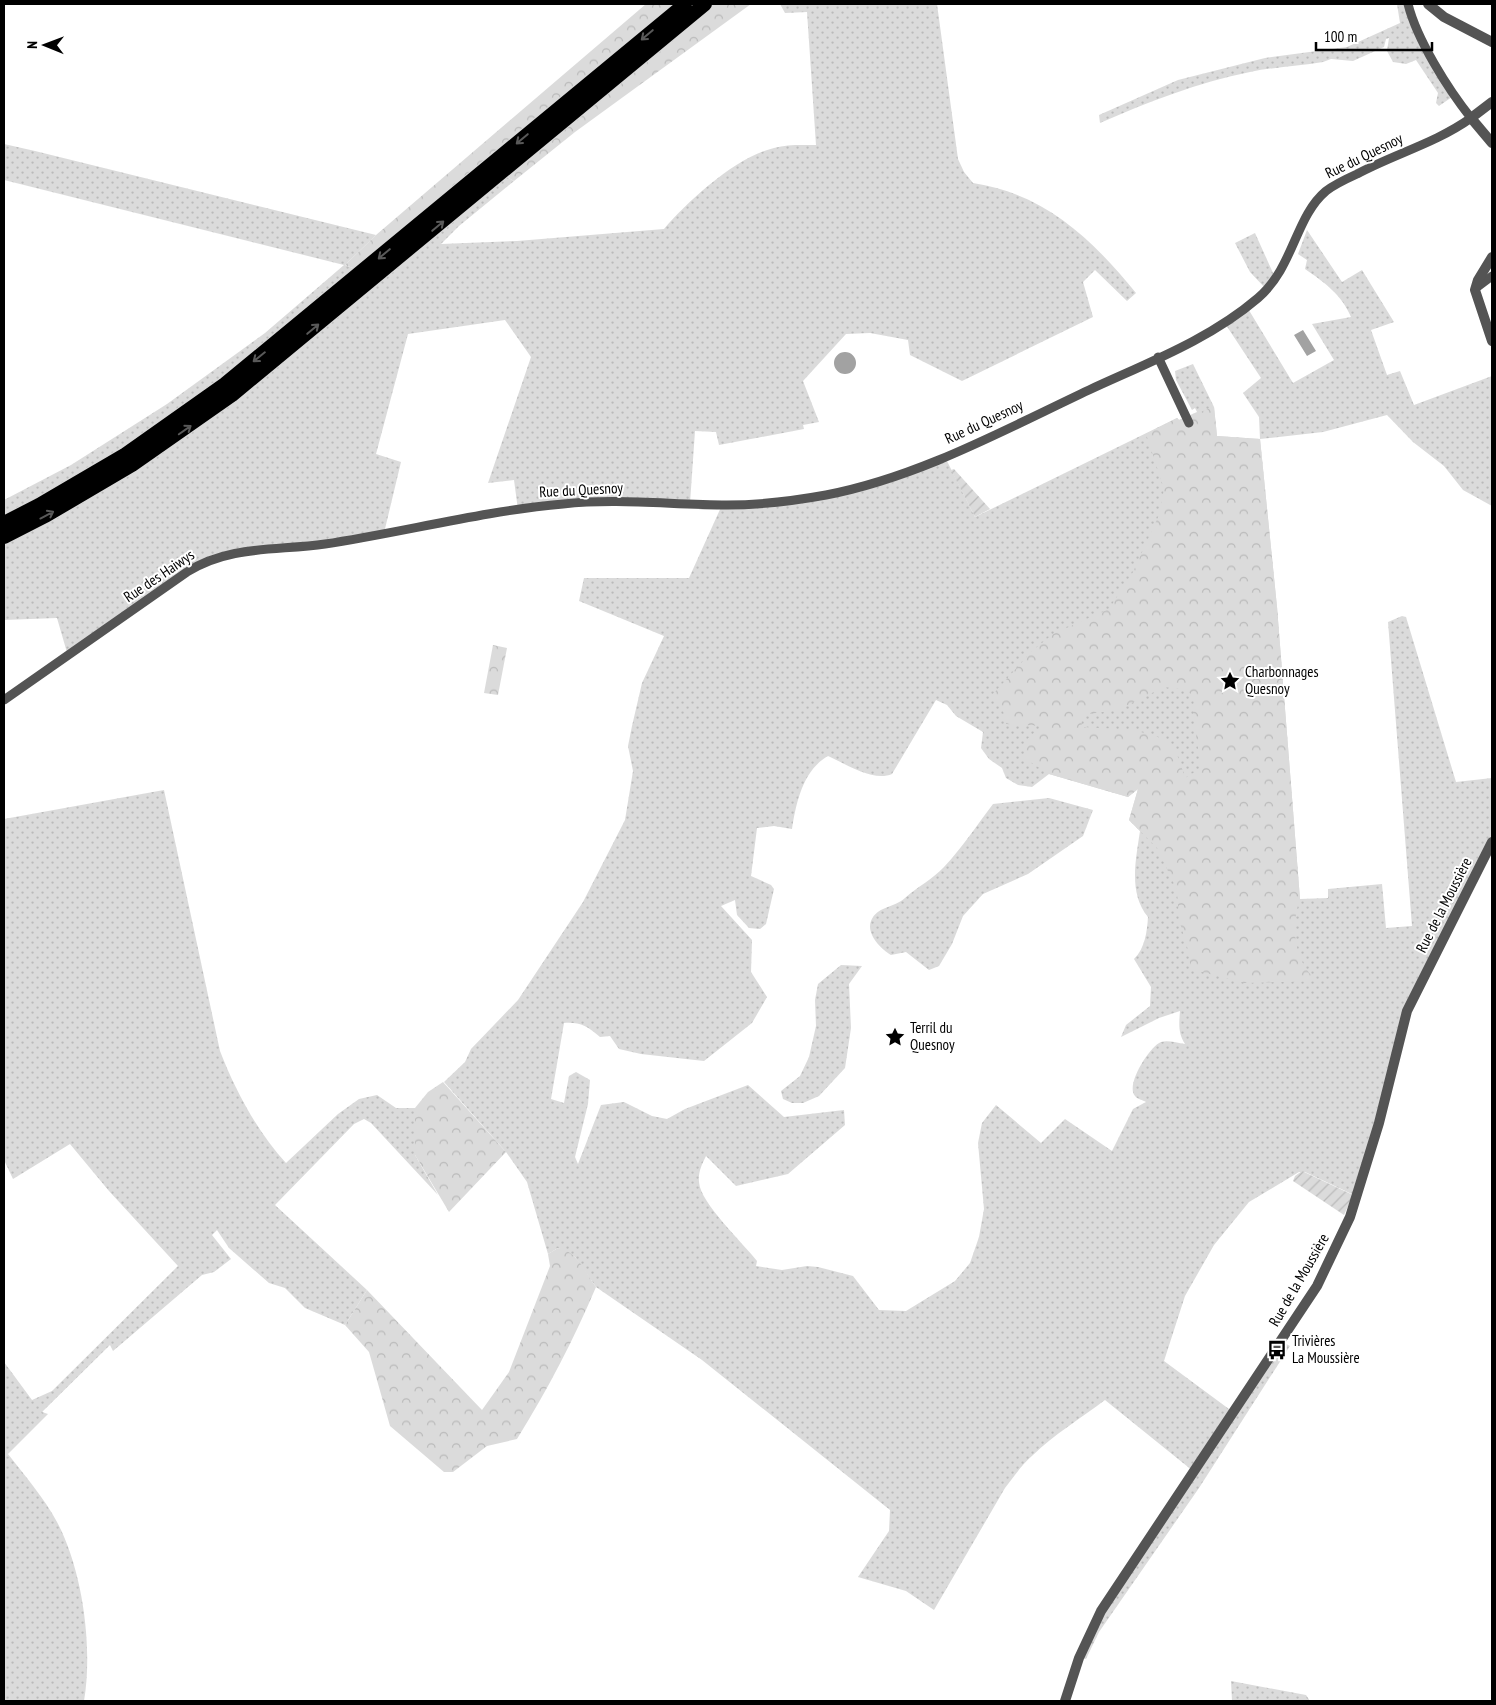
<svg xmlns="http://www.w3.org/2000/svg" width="1496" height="1705" viewBox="0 0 1496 1705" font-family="'PT Sans Narrow',sans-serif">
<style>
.grass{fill:url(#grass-dots);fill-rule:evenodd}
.forest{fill:url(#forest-crowns);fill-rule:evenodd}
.garden{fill:url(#garden-furrows)}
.water{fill:#a2a2a2}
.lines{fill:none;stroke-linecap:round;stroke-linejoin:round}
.trunk-casing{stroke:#dbdbdb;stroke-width:16}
.minor{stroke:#545454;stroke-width:9}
.tertiary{stroke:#545454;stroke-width:10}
.trunk{stroke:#000;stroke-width:14}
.oneway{stroke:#595959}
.labels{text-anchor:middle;stroke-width:4;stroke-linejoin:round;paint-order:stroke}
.street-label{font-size:15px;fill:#000;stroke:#fff}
.poi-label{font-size:15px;fill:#000;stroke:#fff;text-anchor:start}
</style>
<defs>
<pattern id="grass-dots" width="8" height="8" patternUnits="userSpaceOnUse" patternTransform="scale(1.25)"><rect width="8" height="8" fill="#dbdbdb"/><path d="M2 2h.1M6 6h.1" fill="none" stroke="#bababa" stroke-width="1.8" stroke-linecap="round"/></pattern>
<pattern id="forest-crowns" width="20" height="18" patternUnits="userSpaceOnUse" patternTransform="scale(1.25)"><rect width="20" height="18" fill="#dbdbdb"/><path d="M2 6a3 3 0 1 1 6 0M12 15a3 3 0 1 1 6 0" fill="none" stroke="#bababa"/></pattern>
<pattern id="garden-furrows" width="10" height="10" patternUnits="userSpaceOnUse" patternTransform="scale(1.25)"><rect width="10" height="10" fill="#dbdbdb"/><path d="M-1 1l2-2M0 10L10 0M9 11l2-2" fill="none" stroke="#bababa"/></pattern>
</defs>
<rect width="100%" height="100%" fill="#fff"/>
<path class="grass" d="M780 4H937L958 159 964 172 973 183C1045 194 1091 238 1136 293L1127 301 1095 270 1083 282 1093 317 962 381 910 355 908 340 870 333 846 334 803 381 819 422 803 425 804 429 719 445 716 432 695 431 690 503 662 502 518 510 514 480 488 483 531 357 505 320 408 334 376 454 401 462 384 533 215 557 68 656 57 618 4 620V541L505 176 514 181 459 226 441 244 517 241 664 229C689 200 736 157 774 148 788 144 802 145 816 145L807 12 785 13Z
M1397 4H1405L1452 97 1439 106 1436 103 1438 93 1416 60 1406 64 1393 62 1387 51 1389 38 1386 39 1384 47 1353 61 1331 59 1323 62C1299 66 1274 67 1250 72 1199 82 1148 102 1100 123L1099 115 1178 80 1265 58 1347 47 1400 23Z
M4 144 35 151 376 235 345 265 358 270 261 351 120 452 4 518V500L71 465 167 404 265 333 344 265 4 180Z
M1307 230 1342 282 1362 270 1394 322 1371 330 1387 375 1400 371 1414 405 1492 376V506L1463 490 1444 466 1413 442 1387 415 1323 432 1260 439 1277 607 1300 899 1328 898V889L1382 884 1386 928 1412 926 1388 622 1402 616 1406 617 1456 782 1492 778V842L1414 995 1356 1196 1305 1172H1299L1249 1202 1214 1245 1185 1296 1164 1361 1233 1412 1281 1341 1290 1346 1199 1488 1099 1632 1086 1659 1079 1658 1088 1635 1193 1471 1105 1400C1081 1418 1055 1434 1033 1455 1022 1464 1014 1477 1005 1488L934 1610 906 1591 858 1577 889 1531 890 1510 702 1360 596 1287 575 1257 558 1248 548 1254 527 1182 506 1152 444 1082 465 1062 471 1049 518 1000 583 902 625 820 633 771 628 746 632 726 642 683 664 636 579 601 584 578H689L722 505 826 495 945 457 975 517 1177 418 1179 420 1197 412 1195 408 1192 410 1176 380 1175 371 1193 364 1214 407 1217 436 1260 439 1259 417 1243 393 1261 378 1224 322 1247 307 1293 383 1334 360 1312 324 1351 317C1342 295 1324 282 1305 269L1307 260 1298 254ZM936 700 947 705 956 716 983 732 981 748 989 759 1002 768 1006 778 1018 785 1032 787 1049 774 1128 797 1138 789 1129 820 1140 831C1136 859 1128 893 1148 917 1147 932 1145 948 1134 959L1151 987 1150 1006 1126 1025 1121 1037 1159 1018 1180 1011C1179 1024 1178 1033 1185 1044 1177 1043 1168 1040 1161 1042 1150 1046 1125 1085 1135 1096 1137 1099 1143 1100 1146 1102L1133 1109 1112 1151 1065 1119 1041 1143 996 1105 982 1123 978 1143 984 1209 979 1237 970 1263 955 1281 906 1311 879 1310 853 1276 818 1267 807 1266 782 1270 756 1266 757 1261C744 1244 700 1203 699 1182 698 1172 702 1164 706 1156L736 1186 788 1174 845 1125 844 1110 784 1117 748 1085 685 1109 667 1119 652 1116 624 1102 601 1105 578 1164 575 1157 588 1104 590 1080 576 1072 569 1076 564 1103 551 1099 564 1023C580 1022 587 1026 600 1037L610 1036 619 1049 641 1054 704 1061 752 1023 767 997 751 972 752 940 721 906 735 900 737 915 749 928 760 929 766 924 774 889 771 885 751 876 757 828 774 826 792 829C796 803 803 770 828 756 846 764 873 782 892 774Z
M1255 233 1273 273 1278 276 1267 290 1250 272 1235 243Z
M164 790 220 1051C235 1090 258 1133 286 1163L338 1114 359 1099 377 1095 396 1108H415V1155L438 1195 371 1123 364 1119 354 1124 275 1205 367 1290 345 1325 305 1308 285 1288 269 1283 229 1248 217 1230 212 1235 231 1259 214 1272 202 1275 113 1351 110 1345 42 1412 48 1414 8 1454C25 1476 44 1498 57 1522 83 1571 93 1648 84 1701H4V1362L32 1400 52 1391 178 1266 109 1191 70 1144 13 1179 4 1160V819Z
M1049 798 1093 810 1083 836 1028 874 983 894 963 916 952 944 939 966 929 970 906 952 891 955C881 949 866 934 871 921 877 906 894 908 905 898 917 887 933 879 944 867 962 848 977 825 993 804Z
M841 965 862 966 849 984 851 1028 845 1068 819 1096 803 1103H792L783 1099 781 1091 800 1076 809 1057 816 1026 815 1000 818 984Z
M1231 1681 1306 1695 1310 1701H1232Z"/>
<path class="forest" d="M646 4H675L358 270 345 265 376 235Z
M712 4H751L575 132 514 181 505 176Z
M1214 407 1217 436 1260 439 1277 607 1300 899C1290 925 1294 964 1318 981L1244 983 1191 969 1187 946 1179 920 1177 890 1157 848 1129 820 1138 789 1128 797 1049 774 1024 758 1025 741 1042 726 1006 724V717L993 694 1032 651 1053 634 1109 609 1133 572 1159 515 1164 489 1146 434 1177 418 1179 420ZM1164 687 1187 690 1194 698 1193 715 1201 768 1185 778C1182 769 1179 757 1174 749 1159 727 1107 729 1082 727L1081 715 1118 710Z
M493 645 507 648 498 695 484 693Z
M443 1082 506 1152 449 1212 415 1155V1108L428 1092Z
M558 1248C577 1251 585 1272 596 1287 573 1341 548 1389 517 1439L487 1446 453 1472H444L390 1426 369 1352 345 1325 367 1290 482 1410 509 1372 550 1266 548 1254Z"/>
<path class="garden" d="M954 469 990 509 975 517 951 470Z
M1302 1171 1353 1195 1344 1215 1293 1181 1295 1176Z"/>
<path class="water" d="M1303 330 1316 351 1307 356 1294 335Z
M834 363a11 11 0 1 1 22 0a11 11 0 1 1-22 0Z"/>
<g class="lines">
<defs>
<path id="trunk" d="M4 523 39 505 126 454 225 384 685 4
M4 537 47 515 132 465 232 395 705 4"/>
</defs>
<use href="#trunk" class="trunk-casing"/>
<path class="minor" d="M1476 288 1492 276
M1158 357 1189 423
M4 700 187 572C230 545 277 551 325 544 404 532 483 511 563 504 618 498 672 505 727 505 760 505 793 501 826 495 919 477 1004 430 1089 390 1147 363 1209 340 1258 298 1294 267 1295 217 1326 191 1335 184 1346 179 1357 174 1394 154 1436 143 1471 118 1448 89 1417 40 1408 4"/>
<path class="tertiary" d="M1428 4 1444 17 1492 42
M1492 102 1471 118 1492 143
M1492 257 1478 280 1475 290 1492 341
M1065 1701 1079 1658 1101 1611 1317 1286 1350 1217 1379 1123 1407 1011 1492 842"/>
<use href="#trunk" class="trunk"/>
</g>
<defs><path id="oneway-shaft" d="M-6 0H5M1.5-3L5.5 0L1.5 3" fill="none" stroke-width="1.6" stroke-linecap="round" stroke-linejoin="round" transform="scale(1.25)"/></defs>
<g class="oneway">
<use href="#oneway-shaft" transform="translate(647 35) rotate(140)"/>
<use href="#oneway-shaft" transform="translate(522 139) rotate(140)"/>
<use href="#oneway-shaft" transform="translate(438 226) rotate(-40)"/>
<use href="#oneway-shaft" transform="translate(384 254) rotate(140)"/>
<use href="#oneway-shaft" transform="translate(313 329) rotate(-40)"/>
<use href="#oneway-shaft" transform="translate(259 357) rotate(141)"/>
<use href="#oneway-shaft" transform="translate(185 430) rotate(-35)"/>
<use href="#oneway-shaft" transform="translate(47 515) rotate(-28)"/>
</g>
<defs>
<symbol id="sight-bare" viewBox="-9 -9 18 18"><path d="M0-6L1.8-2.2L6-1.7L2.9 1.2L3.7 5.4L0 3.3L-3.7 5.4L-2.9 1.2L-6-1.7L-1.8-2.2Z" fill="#000" stroke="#fff" stroke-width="2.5" paint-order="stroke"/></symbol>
<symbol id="bus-bare" viewBox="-9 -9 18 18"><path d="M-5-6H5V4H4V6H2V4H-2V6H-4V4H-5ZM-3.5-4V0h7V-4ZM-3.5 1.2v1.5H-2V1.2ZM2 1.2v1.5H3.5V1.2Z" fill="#000" stroke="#fff" stroke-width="2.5" paint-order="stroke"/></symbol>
</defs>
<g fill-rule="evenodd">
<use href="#sight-bare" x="1216" y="667" width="28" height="28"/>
<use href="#sight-bare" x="881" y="1023" width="28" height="28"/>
<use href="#bus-bare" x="1263" y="1336" width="28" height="28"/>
</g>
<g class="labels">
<g class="street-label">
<text transform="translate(1364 156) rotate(-26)" y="5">Rue du Quesnoy</text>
<text transform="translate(984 422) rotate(-25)" y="5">Rue du Quesnoy</text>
<text transform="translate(581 490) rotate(-3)" y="5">Rue du Quesnoy</text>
<text transform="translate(159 576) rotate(-34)" y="5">Rue des Haiwys</text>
<text transform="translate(1444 905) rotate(-63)" y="5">Rue de la Moussière</text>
<text transform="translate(1299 1280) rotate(-60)" y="5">Rue de la Moussière</text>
</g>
<g class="poi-label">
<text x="1245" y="677">Charbonnages<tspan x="1245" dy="17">Quesnoy</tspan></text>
<text x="910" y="1033">Terril du<tspan x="910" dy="17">Quesnoy</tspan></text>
<text x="1292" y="1346">Trivières<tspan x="1292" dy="17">La Moussière</tspan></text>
</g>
</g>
<rect width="1496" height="1705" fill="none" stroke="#000000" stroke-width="10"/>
<g transform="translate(45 45) rotate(271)" stroke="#ffffff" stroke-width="4" paint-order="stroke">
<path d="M0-4L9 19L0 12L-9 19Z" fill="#000000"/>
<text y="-8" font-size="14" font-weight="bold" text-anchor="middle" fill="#000000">N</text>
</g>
<path d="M1316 42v8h116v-8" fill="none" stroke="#000000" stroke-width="2.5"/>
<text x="1324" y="42" font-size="15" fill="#000000" stroke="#ffffff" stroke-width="4" paint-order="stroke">100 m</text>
</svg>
